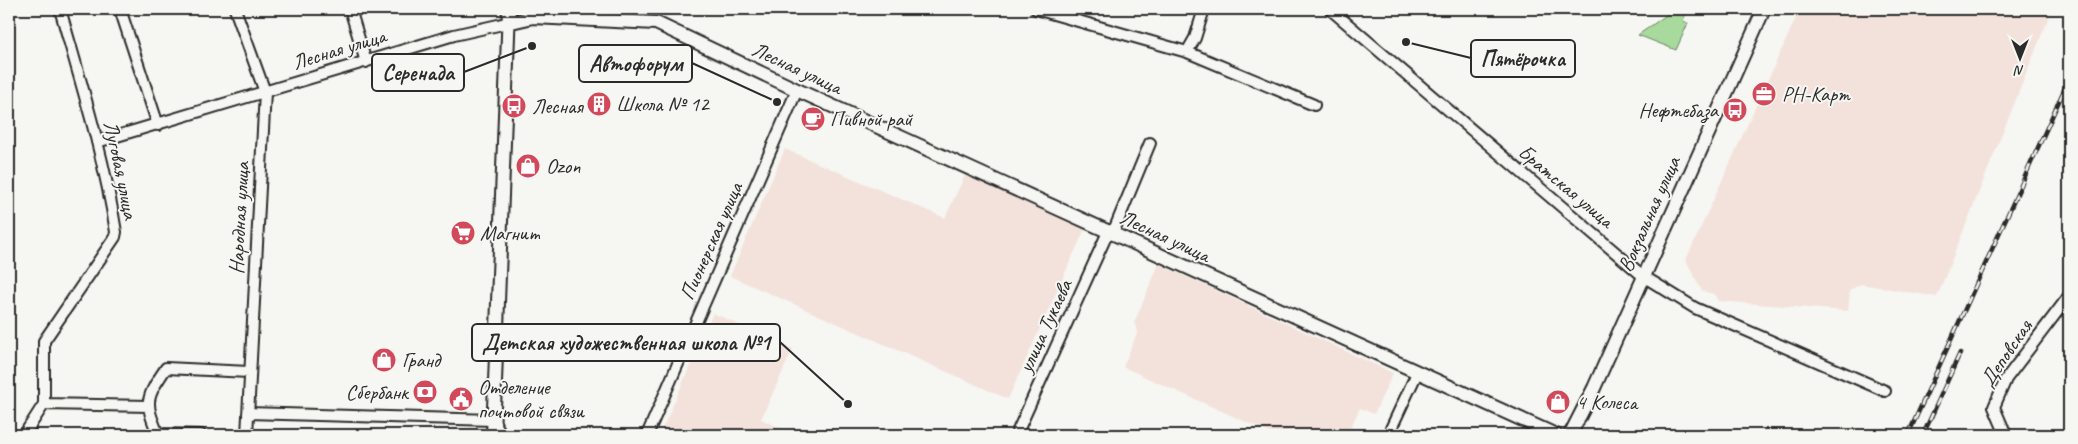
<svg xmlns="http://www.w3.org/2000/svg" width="2078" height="444" viewBox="0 0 2078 444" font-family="Caveat,sans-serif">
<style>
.built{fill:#f3e2db}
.green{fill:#a7da9c;stroke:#698264}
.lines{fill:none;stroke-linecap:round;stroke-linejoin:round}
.minor-casing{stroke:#2b2b2b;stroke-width:14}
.major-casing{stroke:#2b2b2b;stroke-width:16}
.minor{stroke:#f6f6f2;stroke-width:10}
.major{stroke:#f6f6f2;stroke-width:12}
.rail-casing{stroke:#2b2b2b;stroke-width:4.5}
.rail{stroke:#f6f6f2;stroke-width:2.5;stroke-dasharray:8;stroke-linecap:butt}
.labels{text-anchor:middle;stroke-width:4;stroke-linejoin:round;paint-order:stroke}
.street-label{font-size:21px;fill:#2b2b2b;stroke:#f6f6f2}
.poi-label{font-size:21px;fill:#2b2b2b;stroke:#f6f6f2;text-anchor:start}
.leader{fill:none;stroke:#2b2b2b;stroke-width:2}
.callout-dot{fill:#2b2b2b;stroke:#f6f6f2;stroke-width:2}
.callout{fill:#f6f6f2;stroke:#2b2b2b;stroke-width:2}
.callout-label{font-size:22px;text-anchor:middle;font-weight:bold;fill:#2b2b2b}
</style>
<rect width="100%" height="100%" fill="#f6f6f2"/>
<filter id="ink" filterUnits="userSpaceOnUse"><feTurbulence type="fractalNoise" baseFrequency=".02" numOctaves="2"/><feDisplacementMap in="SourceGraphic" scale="10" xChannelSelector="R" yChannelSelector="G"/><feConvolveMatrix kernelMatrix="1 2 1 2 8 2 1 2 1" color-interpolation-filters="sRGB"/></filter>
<g filter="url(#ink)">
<path class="built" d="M1800 9H2052L1937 297 1861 284 1850 290 1848 311 1718 301 1714 294 1702 291 1686 260Z
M785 149 945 218 965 175 1085 229 1008 399 730 276Z
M1159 264 1393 373 1374 414 1360 408 1347 435H1275L1123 367 1138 331 1134 323Z
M713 313 793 349 761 419 796 435H660Z"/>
<path class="green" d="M1675 9 1686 13 1683 21 1688 23 1676 50 1638 35Z"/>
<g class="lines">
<defs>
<path id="minor" d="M120 9 158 125
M235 9 265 92 247 435
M350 9 366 62
M1036 9 1187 52 1314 105
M1330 9 1643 276 1695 308 1885 391
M1187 52 1195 38 1204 9
M97 142 454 35 507 23
M44 404 149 406
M248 413 493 420 501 433 506 435
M24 435 44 404V341L115 237 116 232C104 156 81 83 60 9
M201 435 158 434C144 401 146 398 166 368L249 372
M647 435 797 90
M1016 435 1108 232 1115 228 1150 143
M1388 435 1417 373
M2006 435 1994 407 2006 379 2069 296"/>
<path id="major" d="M507 23 533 17 656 23 797 90 1556 435
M493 435 509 9
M1570 435 1594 388 1764 9"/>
</defs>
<use href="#minor" class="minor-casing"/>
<use href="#major" class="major-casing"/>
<use href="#minor" class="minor"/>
<use href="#major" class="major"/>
<defs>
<path id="rail" d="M1908 435 2069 79
M1923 435 1960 353"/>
</defs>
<use href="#rail" class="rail-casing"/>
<use href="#rail" class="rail"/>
</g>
</g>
<defs>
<symbol id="office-disc" viewBox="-11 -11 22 22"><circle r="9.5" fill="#d1495b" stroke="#f6f6f2"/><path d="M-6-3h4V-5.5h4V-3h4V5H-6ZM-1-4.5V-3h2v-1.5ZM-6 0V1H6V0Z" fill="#fff"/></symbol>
<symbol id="building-disc" viewBox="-11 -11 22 22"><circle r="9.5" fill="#d1495b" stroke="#f6f6f2"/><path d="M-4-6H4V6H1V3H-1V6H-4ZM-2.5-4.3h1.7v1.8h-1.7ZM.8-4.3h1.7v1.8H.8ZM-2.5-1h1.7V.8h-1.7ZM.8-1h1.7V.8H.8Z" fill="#fff"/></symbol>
<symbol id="bus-disc" viewBox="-11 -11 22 22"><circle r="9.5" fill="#d1495b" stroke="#f6f6f2"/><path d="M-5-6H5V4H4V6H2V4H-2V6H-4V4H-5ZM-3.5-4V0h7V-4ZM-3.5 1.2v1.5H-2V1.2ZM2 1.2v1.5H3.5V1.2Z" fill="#fff"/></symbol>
<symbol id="cafe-disc" viewBox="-11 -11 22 22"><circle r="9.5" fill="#d1495b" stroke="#f6f6f2"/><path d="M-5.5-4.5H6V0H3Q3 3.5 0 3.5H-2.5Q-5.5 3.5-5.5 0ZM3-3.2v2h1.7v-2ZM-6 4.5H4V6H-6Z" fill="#fff"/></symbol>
<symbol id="shop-disc" viewBox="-11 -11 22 22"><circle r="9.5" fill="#d1495b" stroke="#f6f6f2"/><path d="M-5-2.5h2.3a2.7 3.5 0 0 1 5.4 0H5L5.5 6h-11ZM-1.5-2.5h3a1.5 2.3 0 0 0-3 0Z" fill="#fff"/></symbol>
<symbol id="supermarket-disc" viewBox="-11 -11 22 22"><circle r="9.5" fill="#d1495b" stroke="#f6f6f2"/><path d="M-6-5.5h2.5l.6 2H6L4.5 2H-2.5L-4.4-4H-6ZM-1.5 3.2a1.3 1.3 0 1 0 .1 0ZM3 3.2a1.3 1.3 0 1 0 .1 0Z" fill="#fff"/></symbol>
<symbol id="bank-disc" viewBox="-11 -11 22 22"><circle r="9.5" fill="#d1495b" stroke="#f6f6f2"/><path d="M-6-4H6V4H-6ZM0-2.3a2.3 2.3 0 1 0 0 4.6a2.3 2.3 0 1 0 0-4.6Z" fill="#fff"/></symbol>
<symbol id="civic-disc" viewBox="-11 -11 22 22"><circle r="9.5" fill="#d1495b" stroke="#f6f6f2"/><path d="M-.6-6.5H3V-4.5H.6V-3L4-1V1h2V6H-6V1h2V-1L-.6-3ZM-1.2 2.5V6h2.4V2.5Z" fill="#fff"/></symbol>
</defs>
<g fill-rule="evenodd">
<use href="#office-disc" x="1750" y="80" width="28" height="28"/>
<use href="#building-disc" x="585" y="90" width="28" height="28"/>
<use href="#bus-disc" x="500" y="92" width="28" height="28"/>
<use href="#bus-disc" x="1721" y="96" width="28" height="28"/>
<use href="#cafe-disc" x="799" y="105" width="28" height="28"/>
<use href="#shop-disc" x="514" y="152" width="28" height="28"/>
<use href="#supermarket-disc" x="449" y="219" width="28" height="28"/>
<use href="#shop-disc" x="370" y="346" width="28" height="28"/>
<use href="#bank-disc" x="411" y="378" width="28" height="28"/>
<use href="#civic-disc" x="447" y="385" width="28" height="28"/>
<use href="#shop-disc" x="1544" y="388" width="28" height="28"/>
</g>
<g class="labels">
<g class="street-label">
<text transform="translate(339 49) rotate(-17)" y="7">Лесная улица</text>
<text transform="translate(797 68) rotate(25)" y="7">Лесная улица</text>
<text transform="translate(121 170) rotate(78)" y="7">Луговая улица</text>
<text transform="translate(1566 186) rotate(40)" y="7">Братская улица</text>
<text transform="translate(1649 214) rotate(-66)" y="7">Вокзальная улица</text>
<text transform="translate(239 218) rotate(-87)" y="7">Народная улица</text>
<text transform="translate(1165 236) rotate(25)" y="7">Лесная улица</text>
<text transform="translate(711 241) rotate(-66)" y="7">Пионерская улица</text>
<text transform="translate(1045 326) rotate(-65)" y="7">улица Тукаева</text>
<text transform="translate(2006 353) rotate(-56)" y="7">Деповская</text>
</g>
<g class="poi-label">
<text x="1782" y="101">РН-Карт</text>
<text x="616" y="111">Школа № 12</text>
<text x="532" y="113">Лесная</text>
<text x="1718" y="117" text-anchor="end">Нефтебаза</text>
<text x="830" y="126">Пивной рай</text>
<text x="546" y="173">Ozon</text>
<text x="480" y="240">Магнит</text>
<text x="402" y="367">Гранд</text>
<text x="478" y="394">Отделение<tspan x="478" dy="24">почтовой связи</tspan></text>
<text x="408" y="399" text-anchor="end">Сбербанк</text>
<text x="1576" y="409">4 Колеса</text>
</g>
</g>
<path class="leader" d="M1406 42L1471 58M777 102L692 63M532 46L464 72M848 404L780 342"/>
<g class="callout-dot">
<circle cx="1406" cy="42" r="5"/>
<circle cx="777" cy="102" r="5"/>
<circle cx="532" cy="46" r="5"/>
<circle cx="848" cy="404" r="5"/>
</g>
<g class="callout">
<rect x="1471" y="40" width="104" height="37" rx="5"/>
<rect x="579" y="45" width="113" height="37" rx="5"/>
<rect x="372" y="54" width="92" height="37" rx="5"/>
<rect x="472" y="324" width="308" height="37" rx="5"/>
</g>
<g class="callout-label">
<text x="1523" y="66">Пятёрочка</text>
<text x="636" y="71">Автофорум</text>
<text x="418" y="80">Серенада</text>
<text x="626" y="350">Детская художественная школа №1</text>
</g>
<rect width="2078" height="444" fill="none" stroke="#f6f6f2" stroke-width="30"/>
<rect x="15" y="15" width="2048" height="414" fill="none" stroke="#2b2b2b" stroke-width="2" filter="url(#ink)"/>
<g transform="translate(2020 58) rotate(180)" stroke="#f6f6f2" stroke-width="4" paint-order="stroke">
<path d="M0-4L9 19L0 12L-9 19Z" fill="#2b2b2b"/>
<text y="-8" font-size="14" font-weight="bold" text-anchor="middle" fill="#2b2b2b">N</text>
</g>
</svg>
